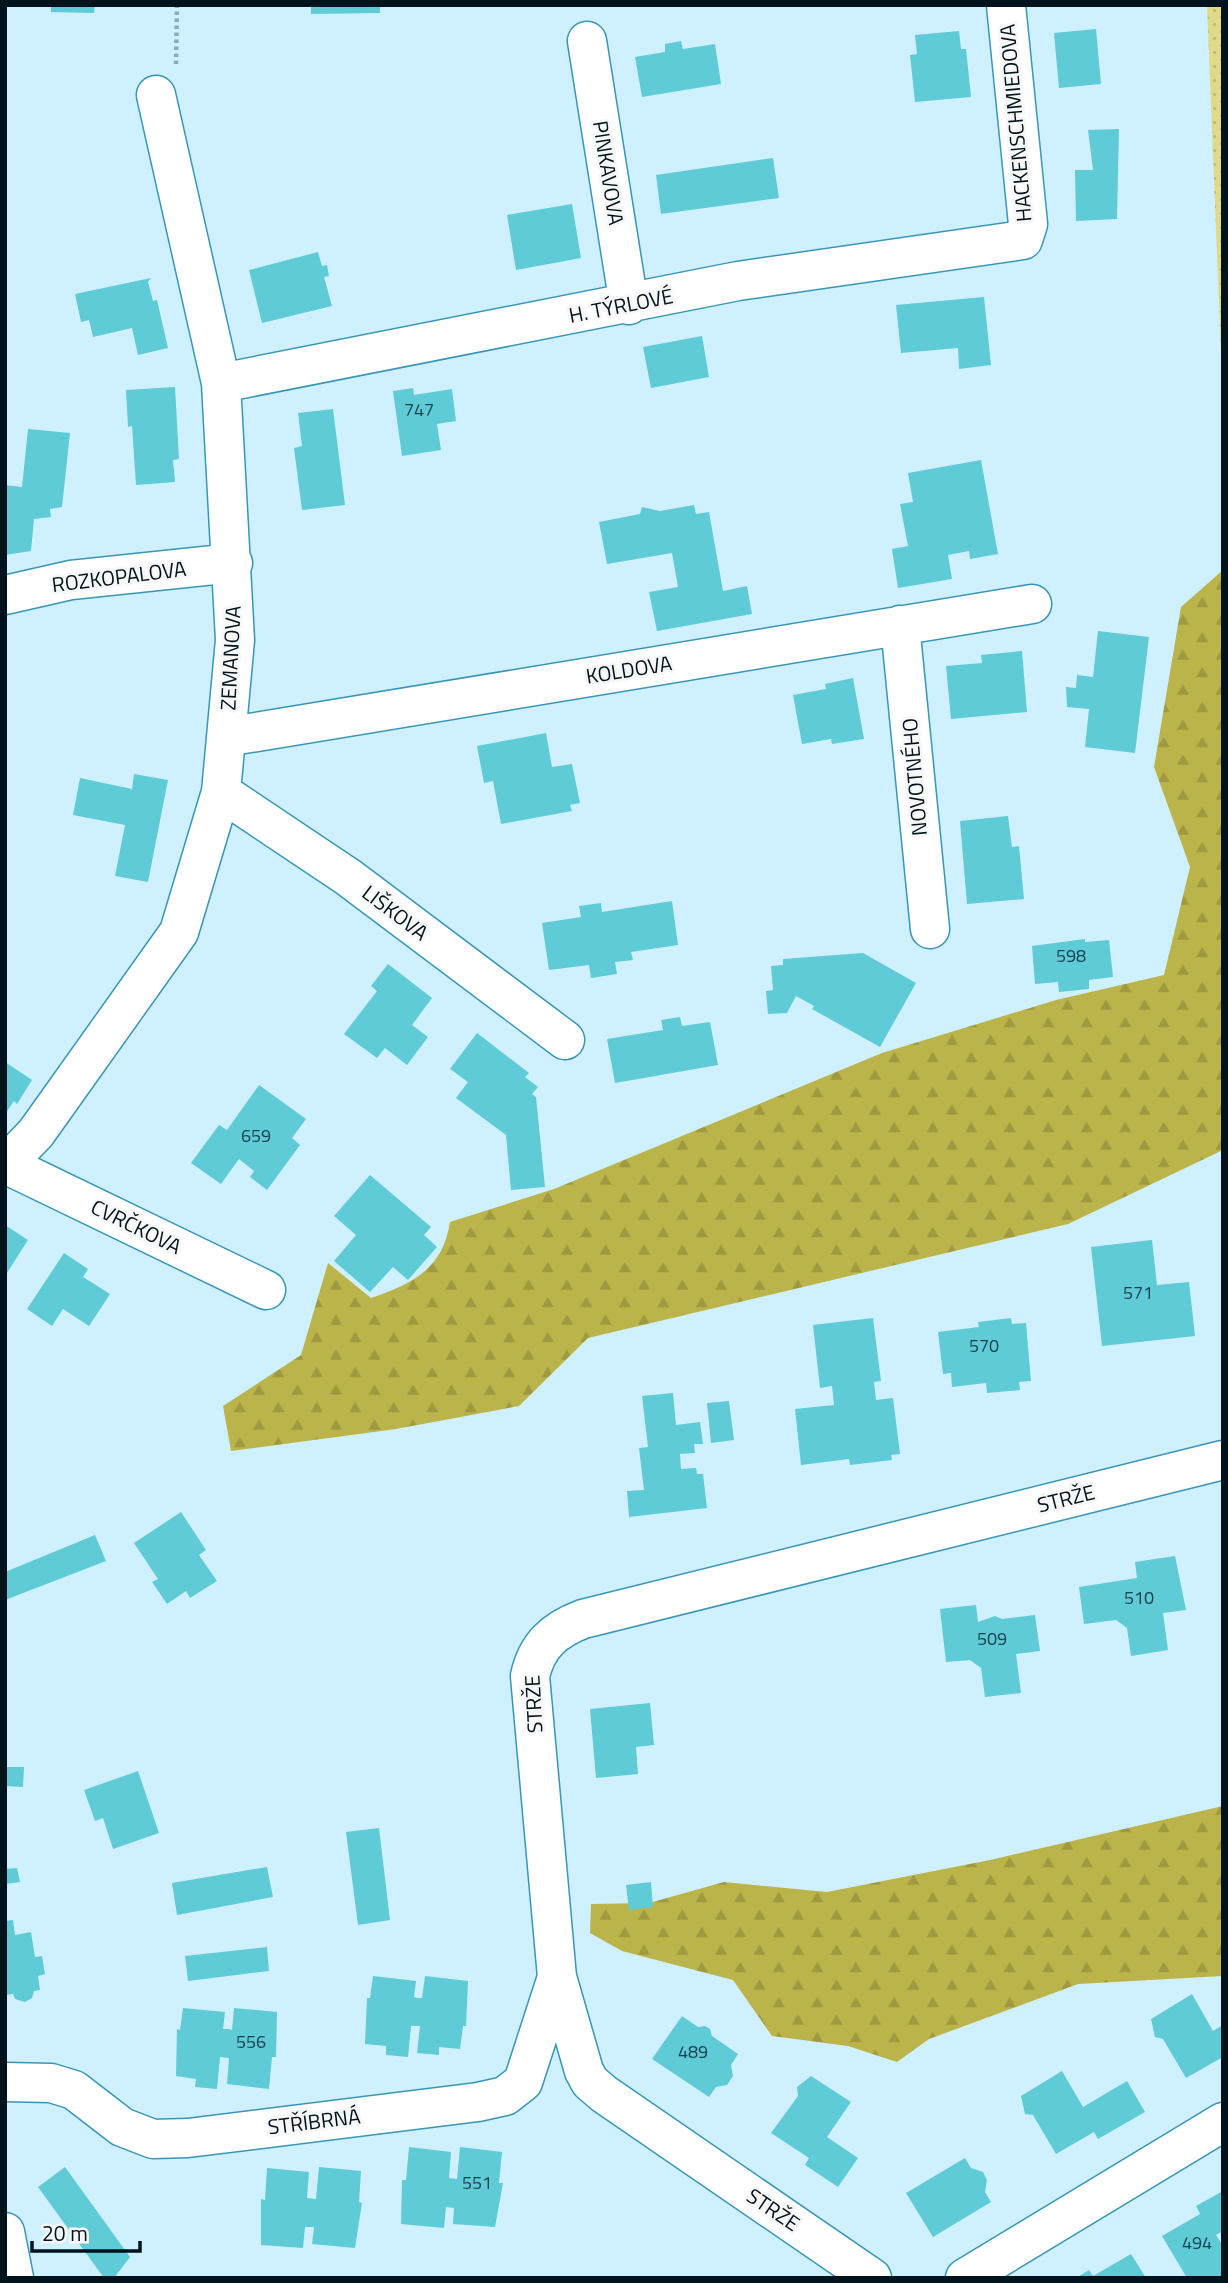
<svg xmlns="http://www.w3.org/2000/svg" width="1228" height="2283" viewBox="0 0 1228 2283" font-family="'Titillium Web',sans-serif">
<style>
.grass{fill:url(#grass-dots)}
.forest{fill:url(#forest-firs)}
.building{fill:#5fcbd7}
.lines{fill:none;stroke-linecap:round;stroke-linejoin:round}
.minor-casing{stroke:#3796b7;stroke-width:41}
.path{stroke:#8daab7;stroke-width:4.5;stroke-dasharray:3.5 3.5;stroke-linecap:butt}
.minor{stroke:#fff;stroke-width:38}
.labels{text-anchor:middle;stroke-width:6;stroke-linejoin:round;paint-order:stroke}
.number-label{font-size:18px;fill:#18414c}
.street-label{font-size:21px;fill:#00131d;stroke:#f7f7f7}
</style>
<defs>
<pattern id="grass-dots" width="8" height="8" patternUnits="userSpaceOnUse" patternTransform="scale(1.75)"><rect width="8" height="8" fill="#dfda88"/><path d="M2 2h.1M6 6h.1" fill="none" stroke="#beba75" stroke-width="1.8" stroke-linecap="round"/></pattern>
<pattern id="forest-firs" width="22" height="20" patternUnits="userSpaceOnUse" patternTransform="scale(1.75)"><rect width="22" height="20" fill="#bbb44a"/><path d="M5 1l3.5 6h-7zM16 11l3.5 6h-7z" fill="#9f9a40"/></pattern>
</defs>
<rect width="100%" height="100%" fill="#cff0ff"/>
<path class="grass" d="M1207 5H1223V404Z"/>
<path class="forest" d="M1223 570V1150L1068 1224 588 1338 519 1406 396 1429 231 1451 223 1406 301 1355 328 1263 371 1298C412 1284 443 1269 450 1222L554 1189 882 1053 1056 1000 1164 975 1190 867 1154 767 1181 607Z
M1223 1806V1976L1078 1984 929 2039 897 2062 848 2046 772 2036 733 1980 622 1951 590 1933 591 1904 649 1903 724 1882 827 1892 990 1860Z"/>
<path class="building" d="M51 5H95L94 13 51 12Z
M311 5H380V13L311 14Z
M1096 29 1101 84 1059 88 1054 33Z
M959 31 961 49H966L971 97 915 102 910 55 917 54 915 35Z
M681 41 683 49 715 44 721 84 642 97 635 57 665 52V44Z
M1119 129 1117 219 1076 221 1075 170H1093L1088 130Z
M773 158 779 198 661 214 656 175Z
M572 204 581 258 516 270 507 215Z
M318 252 322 266 327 265 329 276 324 277 332 306 262 323 249 270Z
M151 278 148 282 153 301 157 300 168 348 138 355 132 328 93 337 89 320 81 322 75 294Z
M984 297 991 365 959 369 958 348 901 353 896 305Z
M702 336 709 377 651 388 643 347Z
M175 387 179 459 173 460 175 482 136 485 132 426 128 427 126 390Z
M413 388 414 395 452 389 456 421 437 424 441 450 402 456 393 391Z
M333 409 345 505 302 510 294 448 302 446 298 413Z
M28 429 70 433 62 507 50 509 51 517 34 519 31 551 5 555V485L22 487Z
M981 460 998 554 970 559 969 551 948 555 952 579 898 588 892 549 908 546 900 504 913 502 908 473Z
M694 505 696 514 709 512 723 591 747 586 752 614 657 631 649 592 678 587 672 553 607 564 599 522 640 514 642 507 660 511Z
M1098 631 1149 637 1135 753 1085 747 1089 709 1067 707 1066 687 1076 688 1077 675 1093 677Z
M1022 651 1027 712 951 719 946 666 982 663 981 655Z
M853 678 864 739 832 744 831 739 802 744 793 695 826 689 825 684Z
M546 733 552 767 572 764 580 803 570 805 572 811 501 824 493 781 484 783 477 746Z
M134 774 168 780 148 882 115 876 125 825 73 815 80 778 132 789Z
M1008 816 1012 847 1019 846 1024 899 967 904 960 821Z
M672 901 678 945 631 952 633 960 615 962 617 974 591 978 589 965 549 970 542 923 581 917 579 906 601 903 602 912Z
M1085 939V942L1109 940 1113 977 1089 980V989L1059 992 1058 982 1035 984 1032 946Z
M863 953 916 983 880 1047 812 1009 814 1006 796 996 787 1013 768 1014 766 991 773 990 771 966 783 965V959Z
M388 964 432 998 412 1025 428 1037 407 1065 385 1048 377 1058 344 1034 377 991 371 986Z
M680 1017 682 1026 710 1022 718 1065 615 1083 607 1039 663 1030 661 1020Z
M477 1033 529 1073 525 1077 538 1087 532 1094 536 1097 545 1187 511 1190 506 1135 456 1098 468 1082 450 1069Z
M5 1062 32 1080 17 1104 14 1101 5 1114Z
M259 1085 306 1119 292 1138 300 1145 267 1190 250 1177 254 1171 239 1159 221 1184 191 1163 219 1125 227 1130Z
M370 1175 431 1227 424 1235 437 1247 408 1280 393 1267 370 1292 334 1261 356 1235 334 1216Z
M5 1225 28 1240 5 1276Z
M1152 1240 1157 1285 1189 1282 1195 1336 1102 1346 1091 1247Z
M64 1253 88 1269 83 1277 110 1294 89 1326 63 1309 52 1326 27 1309Z
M873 1318 881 1381 874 1382 876 1400 893 1398 900 1454 891 1455 892 1460 850 1465 849 1459 801 1465 795 1409 834 1405 832 1386 820 1388 813 1325Z
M1011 1318 1012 1324 1026 1323 1031 1381 1019 1382 1020 1390 987 1393 986 1383 952 1387 951 1373 943 1374 938 1332 979 1327 978 1322Z
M673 1393 676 1425 700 1422 703 1444H694L695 1453 680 1454 681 1469 696 1468 697 1474H703L707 1508 629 1517 627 1491 644 1490 639 1448 648 1447 642 1396Z
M729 1401 734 1440 711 1443 707 1403Z
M181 1512 206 1550 199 1555 217 1581 190 1598 186 1591 167 1604 152 1582 158 1579 134 1543Z
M95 1535 106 1561 5 1600V1572Z
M1175 1556 1186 1610 1163 1613 1168 1650 1131 1656 1127 1628 1116 1620 1084 1624 1079 1587 1137 1578 1135 1562Z
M976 1605 978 1622 995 1616 1002 1619 1035 1615 1040 1651 1016 1654 1021 1693 985 1697 981 1668 970 1660 946 1662 940 1609Z
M650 1703 654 1745 636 1747 638 1774 596 1778 590 1709Z
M5 1767H24L23 1787 5 1786Z
M138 1771 159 1833 113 1849 103 1818 95 1821 84 1790Z
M379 1828 390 1920 358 1925 346 1832Z
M267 1867 273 1897 177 1915 172 1883Z
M17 1868 20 1882 5 1884V1869Z
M651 1882 653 1907 629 1910 626 1885Z
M13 1920 15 1935 31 1932 35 1957 42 1956 45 1974 38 1976 40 1990 34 1991 32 1998 25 2002 15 1999 13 1994 5 1995V1921Z
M267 1947 269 1971 188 1981 185 1956Z
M373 1976 416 1981 414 1997 418 1998H422L425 1976 468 1981 466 2026H463L460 2049 439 2047V2055L417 2053 420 2026H411L408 2057 386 2055V2046L365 2044 367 1998H370Z
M1192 1994 1213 2031 1223 2025V2057L1186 2078 1163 2039 1155 2037 1151 2019Z
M183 2008 225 2012 223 2029H228L232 2030 234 2008 277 2012 276 2057H272L269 2089 227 2084 229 2058 220 2057 217 2089 195 2087 196 2079 176 2076 177 2029 180 2030Z
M682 2016 698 2027 705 2026 710 2029 712 2036 738 2054 731 2065 733 2076 727 2085 716 2087 709 2097 652 2059Z
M1062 2071 1083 2107 1127 2081 1145 2112 1098 2139 1094 2132 1056 2154 1033 2115 1025 2114 1021 2096Z
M811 2076 851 2102 827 2137 858 2158 838 2187 805 2165 809 2158 771 2133 798 2096 797 2087Z
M409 2147 451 2152 449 2178 457 2179 460 2147 502 2152 499 2183H503L495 2227 453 2224 454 2208 446 2207 444 2228 401 2224 402 2180H406Z
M965 2158 971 2168 983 2172 987 2180 985 2192 991 2202 933 2237 906 2193Z
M65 2167 130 2257 114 2278H104L38 2187Z
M319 2167 361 2171 359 2202 362 2203 355 2248 312 2244 314 2227H305L303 2248 261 2245V2199L265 2200 267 2168 309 2172 307 2198 316 2199Z
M1223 2191V2231L1216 2235 1223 2246V2278H1187L1162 2236 1200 2214 1196 2206Z
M1131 2254 1146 2278H1076L1089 2270 1093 2276Z"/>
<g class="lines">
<defs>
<path id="minor" d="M587 41 629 305
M221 383 738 281 1023 240 1028 224 1006 5
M5 595 71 580 233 563
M900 625 930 929
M226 737 1032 604
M221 792 348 877 565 1040
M5 1164 266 1290
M6 1164 36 1133 179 932 221 792 235 640 221 383 156 95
M5 2082 51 2083 74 2090 122 2127 153 2139 188 2138 478 2102 505 2096 523 2082 557 1977
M5 2232 14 2278
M872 2278 604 2094 590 2082 584 2071 557 1977 530 1676C537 1645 554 1630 583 1619L1223 1460
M965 2278 1223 2122"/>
</defs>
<use href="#minor" class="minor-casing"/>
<path class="path" d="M176 64 177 5"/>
<use href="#minor" class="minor"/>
</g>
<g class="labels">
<g class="number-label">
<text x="419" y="416">747</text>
<text x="1071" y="962">598</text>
<text x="256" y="1142">659</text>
<text x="1138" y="1299">571</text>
<text x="984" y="1352">570</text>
<text x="1139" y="1604">510</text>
<text x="992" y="1645">509</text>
<text x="251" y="2048">556</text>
<text x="693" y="2058">489</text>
<text x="477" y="2189">551</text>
<text x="1197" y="2249">494</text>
</g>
<g class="street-label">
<text transform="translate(1016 123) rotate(-95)" y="7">HACKENSCHMIEDOVA</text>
<text transform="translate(608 173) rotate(81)" y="7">PINKAVOVA</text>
<text transform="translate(621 306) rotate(-11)" y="7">H. TÝRLOVÉ</text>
<text transform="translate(119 577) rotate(-7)" y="7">ROZKOPALOVA</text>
<text transform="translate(231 658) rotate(-87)" y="7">ZEMANOVA</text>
<text transform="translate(629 670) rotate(-9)" y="7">KOLDOVA</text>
<text transform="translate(915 777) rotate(-95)" y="7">NOVOTNÉHO</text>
<text transform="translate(395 913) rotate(37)" y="7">LIŠKOVA</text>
<text transform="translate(136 1227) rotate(26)" y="7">CVRČKOVA</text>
<text transform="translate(1066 1499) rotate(-14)" y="7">STRŽE</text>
<text transform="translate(534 1704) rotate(-93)" y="7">STRŽE</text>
<text transform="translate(314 2122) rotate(-7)" y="7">STŘÍBRNÁ</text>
<text transform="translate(773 2210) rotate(34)" y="7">STRŽE</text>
</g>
</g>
<rect width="1228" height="2283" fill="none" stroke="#00131d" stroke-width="14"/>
<path d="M32 2241v10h108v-10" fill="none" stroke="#00131d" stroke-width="3.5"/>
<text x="42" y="2241" font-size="21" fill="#00131d" stroke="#f7f7f7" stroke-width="5" paint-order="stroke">20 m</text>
</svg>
